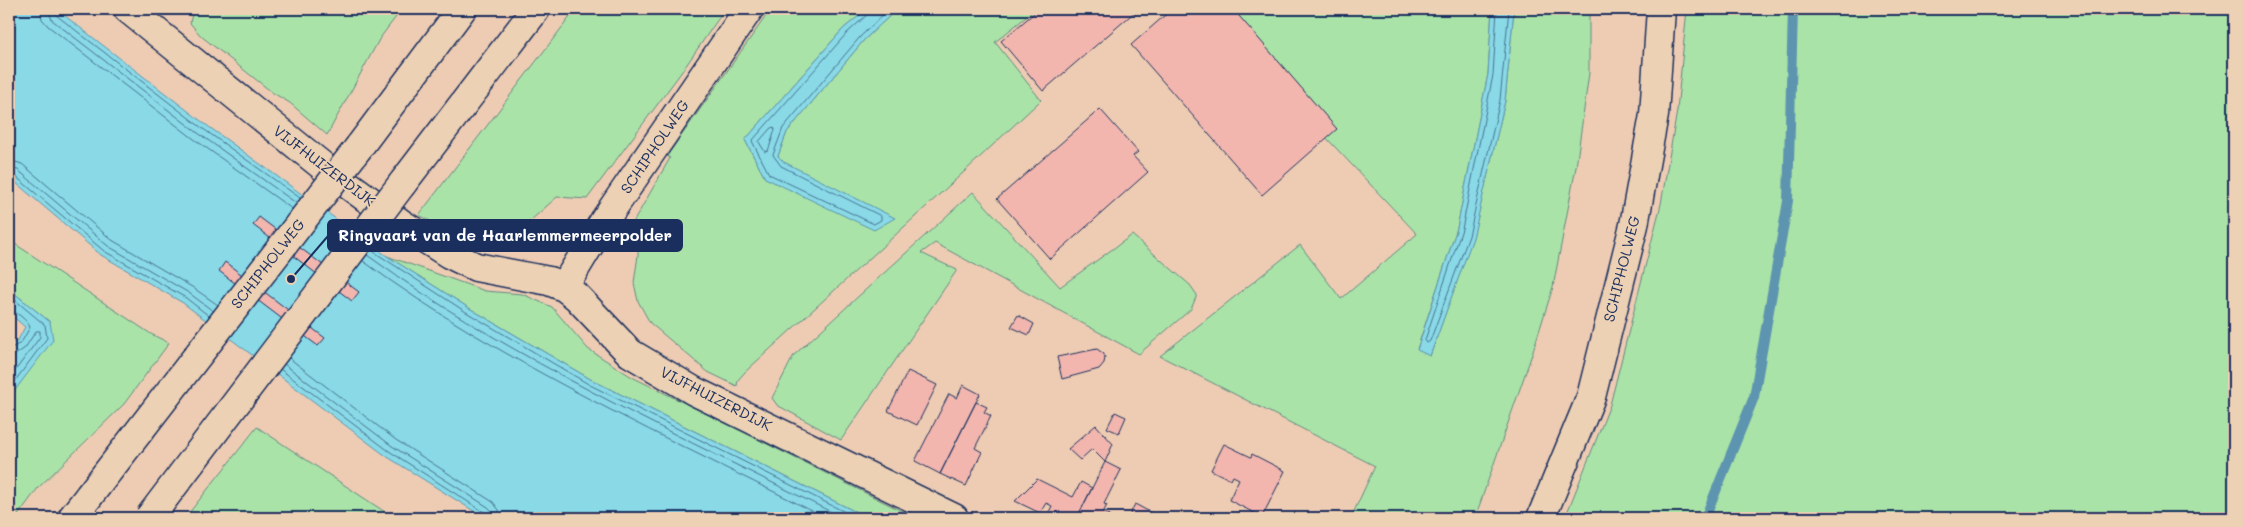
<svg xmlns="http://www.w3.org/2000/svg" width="2243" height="527" viewBox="0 0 2243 527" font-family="Mali,sans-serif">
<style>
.green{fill:#aae3a7;stroke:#628982}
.water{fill:#89d9e6;stroke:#5d95b0}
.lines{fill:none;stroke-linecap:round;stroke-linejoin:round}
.shore{stroke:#477394;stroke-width:1}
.stream{stroke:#5d95b0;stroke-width:10}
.building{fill:#f2b6af;stroke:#1b2f5e}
.secondary-casing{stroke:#1b2f5e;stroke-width:31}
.highway-casing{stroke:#1b2f5e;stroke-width:31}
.secondary{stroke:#edd1b4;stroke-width:28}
.highway{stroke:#edd1b4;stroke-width:28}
.highway-bridge-casing{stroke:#1b2f5e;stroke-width:31;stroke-linecap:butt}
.highway-bridge{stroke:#edd1b4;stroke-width:28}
.labels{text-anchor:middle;stroke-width:4;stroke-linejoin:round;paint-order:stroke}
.street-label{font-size:15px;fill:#1b2f5e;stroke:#edd1b4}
.leader{fill:none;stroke:#1b2f5e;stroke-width:2}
.callout-dot{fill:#1b2f5e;stroke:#edd1b4;stroke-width:2}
.callout{fill:#1b2f5e;stroke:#1b2f5e;stroke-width:2}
.callout-label{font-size:16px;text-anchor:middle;font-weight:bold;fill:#fff}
</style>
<rect width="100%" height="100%" fill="#eeccb3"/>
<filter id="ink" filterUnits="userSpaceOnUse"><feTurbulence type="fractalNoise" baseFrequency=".02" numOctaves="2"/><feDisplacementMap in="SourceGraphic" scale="10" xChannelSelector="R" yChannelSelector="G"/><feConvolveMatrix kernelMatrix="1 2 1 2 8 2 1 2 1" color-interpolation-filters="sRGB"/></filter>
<g filter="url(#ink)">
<path class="green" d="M193 9H402L380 38 327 135 290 103 273 93 201 36 190 23Z
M576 9H725L683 70 587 199 557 197 513 236 483 240 451 232 419 215Z
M771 9H867L843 29 745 140 765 178 894 218 783 162 778 156 787 132 864 40 897 9H1036L995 42 1041 100C944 192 844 281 745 372L738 380 737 386 708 372 650 323 638 301 634 283 638 255V243L630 228 670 158 667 156Z
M1216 9H1492L1488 74 1457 228 1417 349 1430 356 1473 237 1505 101 1514 9H1589V73L1576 167 1553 287 1531 357 1475 518H1351L1375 466 1160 356 1300 245 1341 299 1417 234 1319 130Z
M1687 9H2234V518H1565L1610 405 1661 204 1677 111Z
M973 192 1060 287 1132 235 1190 285 1197 295 1191 309 1139 354 935 243 921 253 957 270 841 440 777 405 772 398 794 355Z
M9 240 151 334 169 343 124 404 38 488 16 518H9V398L25 376 50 322 9 289Z
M387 256 485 291 522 294 552 307 588 349 632 377 916 518H868L592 380 469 308Z
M257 427 394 518H185Z"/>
<path class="water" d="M9 9H56L205 124 387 256 469 308 592 380 868 518H485L386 456 183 303 101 255 9 177Z
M867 9H897L864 40 787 132 778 156 784 162 895 218 874 230 765 178 745 140 843 29Z
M1492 9H1514L1505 101 1473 238 1430 356 1417 350 1457 228 1488 74Z
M9 289 50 322 53 340 9 398V366L11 363 9 362V345L18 340 25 327 9 313Z"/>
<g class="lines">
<path class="shore" d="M40 9 42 19 48 26 194 139 292 209
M48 9 52 20 198 133 296 203
M54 9 56 15 202 128 300 198
M870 9 868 14 847 33 752 141 769 174 874 224 881 220V216L781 166 773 155 783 128 860 37 889 9
M1497 9 1493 75 1462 229 1425 340 1427 343 1430 341 1469 236 1500 100 1509 9
M771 128 774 127 775 130 768 151 765 152 759 142Z
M9 160 22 164 112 240 192 287 218 305
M9 168 18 170 108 246 189 293 213 311
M9 174 14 175 104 251 186 298 209 316
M371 250 466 312 590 385 857 518
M367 255C513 361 683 437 843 518
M363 261C506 366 669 438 826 518
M9 295 45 325 47 338 9 389
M9 310C16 311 27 320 30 327L21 343 9 349
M9 355H15L25 348 36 331H40V337L9 379
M289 358 396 440 493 502 499 510 500 518
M284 364 392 446 488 507 492 511 493 518
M280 369 389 451 484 512 487 518"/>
<path class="stream" d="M1705 518 1754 397 1788 201 1793 9"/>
</g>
<path class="building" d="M1039 9H1136L1137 10 1043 91 1001 41Z
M1172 9H1233L1337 129 1262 195 1131 45Z
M1100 109 1138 152 1133 156 1148 172 1050 259 997 199Z
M259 217 359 292 352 301 253 225Z
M225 262 325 338 318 346 219 271Z
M1018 315 1034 324 1029 335 1011 327Z
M1097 349 1104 354 1105 358 1104 363 1099 369 1062 379 1057 357Z
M908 371 937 385 917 425 888 411Z
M963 385 980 394 940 474 915 461 949 394 957 398Z
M976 402 987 407 984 412 991 416 975 448 982 452 966 486 940 474Z
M1115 412 1126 417 1119 433 1107 428Z
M1096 425 1113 444 1105 462 1092 449 1080 460 1068 449Z
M1224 444 1251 457 1252 454 1285 471 1262 517 1229 500 1239 479 1233 476 1231 480 1211 470Z
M1105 462 1121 470 1104 504 1107 505 1103 513 1110 515 1108 518H1077Z
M1037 479 1073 497 1081 482 1092 488 1077 518H1046L1052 506 1046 503 1040 513 1015 501Z
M1135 504 1159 517V518H1128Z"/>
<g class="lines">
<defs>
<path id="secondary" d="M128 9 325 168 402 224 449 254 476 267 549 281 564 287 577 297 630 353 694 391 954 518
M564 287 604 221 749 9
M1541 518 1591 397 1634 225 1654 115 1661 9"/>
<path id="highway" d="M359 147 462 9
M402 184 536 9
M72 518 89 496"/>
</defs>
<use href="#secondary" class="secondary-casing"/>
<use href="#highway" class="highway-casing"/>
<use href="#secondary" class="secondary"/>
<use href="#highway" class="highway"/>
<defs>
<path id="highway-bridge" d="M89 496 359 147
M149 518 402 184"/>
</defs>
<use href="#highway-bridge" class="highway-bridge-casing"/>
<use href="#highway-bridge" class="highway-bridge"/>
</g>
</g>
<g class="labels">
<g class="street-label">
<text transform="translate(655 147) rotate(-56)" y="5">SCHIPHOLWEG</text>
<text transform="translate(324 166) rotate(37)" y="5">VIJFHUIZERDIJK</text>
<text transform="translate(268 264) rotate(-52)" y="5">SCHIPHOLWEG</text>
<text transform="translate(1622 269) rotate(-76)" y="5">SCHIPHOLWEG</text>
<text transform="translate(716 399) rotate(27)" y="5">VIJFHUIZERDIJK</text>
</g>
</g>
<path class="leader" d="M291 279L328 236"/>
<circle class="callout-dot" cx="291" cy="279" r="5"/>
<rect class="callout" x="328" y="220" width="354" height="31" rx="5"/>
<g class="callout-label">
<text x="505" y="241">Ringvaart van de Haarlemmermeerpolder</text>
</g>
<rect width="2243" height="527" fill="none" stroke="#edd1b4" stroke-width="30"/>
<rect x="15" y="15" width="2213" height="497" fill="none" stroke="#1b2f5e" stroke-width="2" filter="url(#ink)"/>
</svg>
